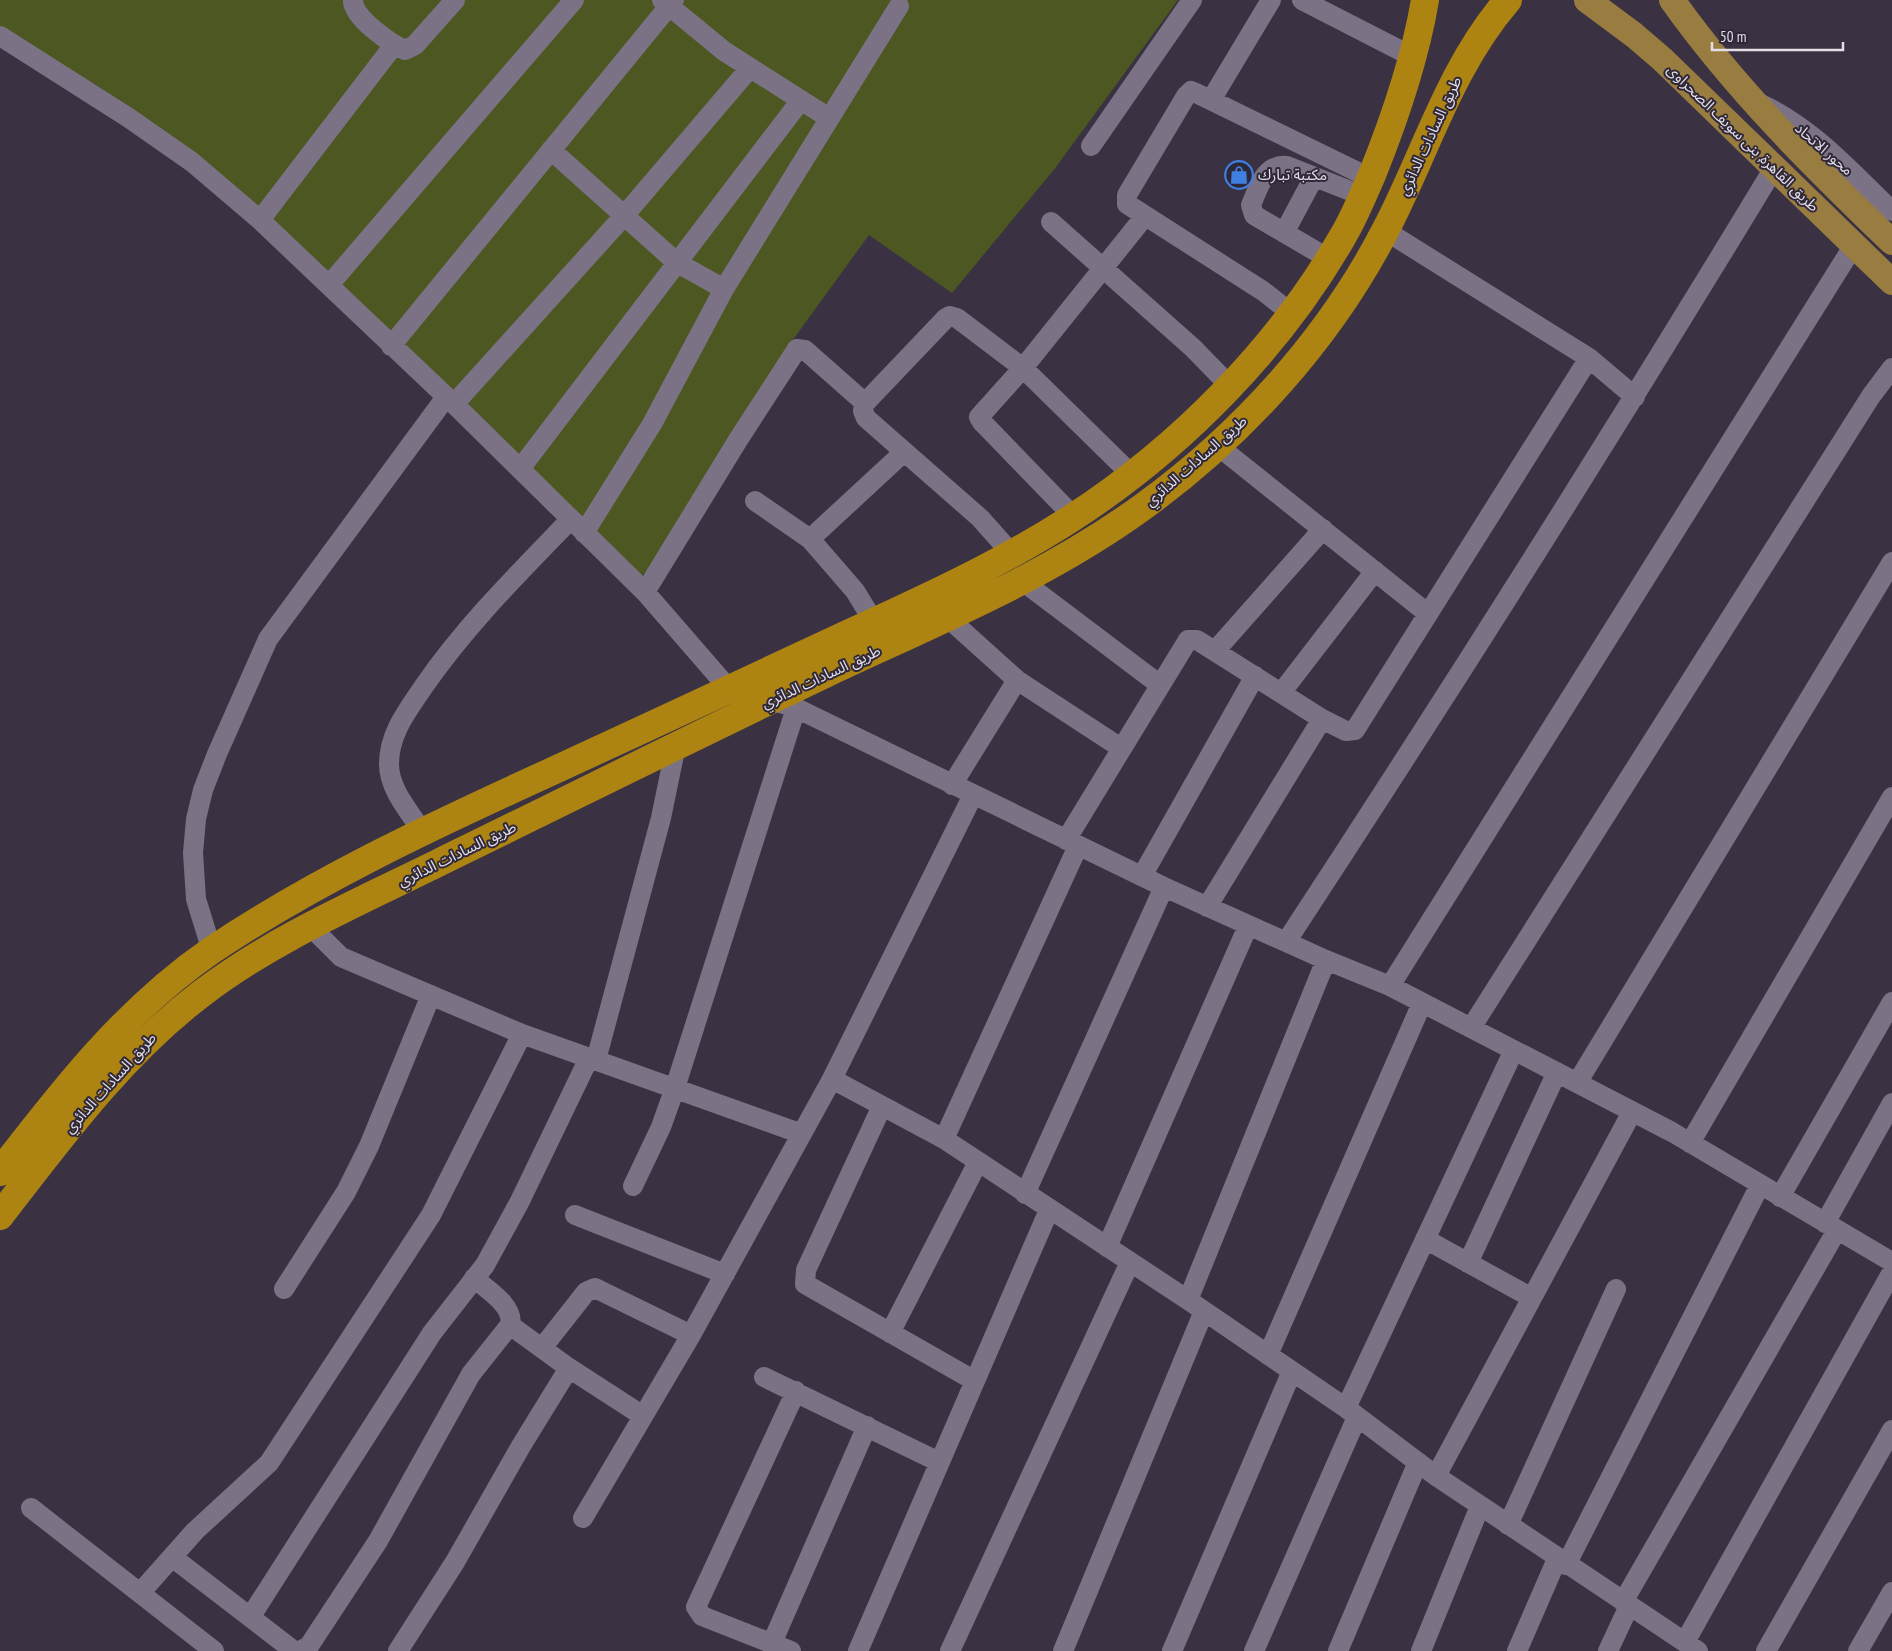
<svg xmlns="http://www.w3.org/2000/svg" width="1892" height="1651" viewBox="0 0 1892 1651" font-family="'PT Sans Narrow','Noto Sans Arabic',sans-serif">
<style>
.green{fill:#4d5721}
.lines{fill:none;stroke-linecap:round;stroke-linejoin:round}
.minor{stroke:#7b7285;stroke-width:20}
.major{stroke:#997c3f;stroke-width:26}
.highway{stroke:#ad8311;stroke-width:28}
.labels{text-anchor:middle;stroke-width:4;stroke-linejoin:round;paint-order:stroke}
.street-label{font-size:15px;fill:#e2dde7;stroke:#2f2838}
.poi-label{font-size:15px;fill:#e2dde7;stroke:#2f2838;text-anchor:start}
</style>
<rect width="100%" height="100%" fill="#3a3242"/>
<path class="green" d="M0 0H1178L1056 167 952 293 869 235 776 363 654 567 636 579 198 155 96 85 0 32Z"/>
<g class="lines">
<path class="minor" d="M353 0C352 17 391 44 405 50L415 45 455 0
M662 0 724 51 829 118
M1302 0 1413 57
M0 36 129 118 192 162 260 220 454 404 645 592 730 690
M1211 100 1271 0
M1763 105C1814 129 1852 173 1892 211
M1091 146 1192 0
M551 150 676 262 724 289
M260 220 394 45
M1051 222 1193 348 1229 385
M1386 231 1589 358 1635 397
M1284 233 1314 177
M1329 259 1254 215 1251 205C1259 187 1264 164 1287 166L1363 196
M329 285 574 0
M1291 313 1263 291 1127 204V195L1186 96 1191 91 1196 93 1370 178
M391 346 674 0
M454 404 623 217 750 68
M1218 446 1427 613
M520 469 801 100
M755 501 810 539 855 591 874 622
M1074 517 982 422 979 417 1023 368 1145 216
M584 533 652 424 724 289 899 6
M810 539 904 452
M1013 555 980 518 866 418 863 411 864 404 946 318 950 316 957 318 1023 368 1132 475
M1021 580 1160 685
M645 592 738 440 797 349 805 350 865 403
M947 617 1017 680 1121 748
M1215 651 1323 529
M1281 693 1375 571
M771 700 796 708 1164 887 1326 960 1390 986 1672 1132 1892 1262
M952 785 1017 680
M422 831C409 811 389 789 389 764 389 733 408 710 424 686 467 624 519 573 570 520
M1066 840 1188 640H1197L1322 719 1346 731 1355 730 1589 358
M1142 876 1255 676
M1207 907 1322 719
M1286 942C1453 687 1616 429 1774 168
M212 951 196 899 193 853 196 819 203 790 217 754 268 639 446 397
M1390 986 1854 245
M1471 1028 1871 396 1892 368
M522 1034 802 1134
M596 1060 661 818 676 745
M832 1079 944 1139 1188 1300 1346 1408 1436 1476 1698 1651
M1577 1083 1892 562
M882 1106 806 1270 805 1284 975 1381
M944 1139 1078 846
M1690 1143 1892 797
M633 1186 661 1127 675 1088 796 708
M1025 1194 1164 887
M1780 1197 1892 1002
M575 1215 725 1274
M1825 1223 1892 1103
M1425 1239 1532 1298
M1107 1247 1248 926
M1468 1263 1557 1072
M474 1278C486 1289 515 1306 510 1325L569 1368 643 1416
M284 1289 346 1192 369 1146 431 995
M1188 1300 1326 960
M890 1333 978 1162
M542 1348 586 1292 595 1288 691 1335
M1268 1355 1422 1003
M764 1377 939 1462
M1346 1408 1514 1050
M1436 1476 1632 1112
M31 1508 214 1651
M583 1518 691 1335 832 1079 973 795
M1508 1525 1616 1289
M172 1557 294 1651
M1566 1565 1760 1185
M140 1593 195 1531 269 1463 431 1215 522 1034 341 957 310 926
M1623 1602 1837 1230
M251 1616 432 1333 485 1265 519 1203 589 1058
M1685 1642 1892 1272
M772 1643 867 1426
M300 1651 309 1646 378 1541 471 1374 510 1325
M398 1651 455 1562 521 1446 569 1368
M791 1651 702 1616 696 1607 796 1391
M858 1651 1049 1210
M950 1651 1130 1262
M1063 1651 1204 1311
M1172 1651 1292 1371
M1254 1651 1357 1417
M1338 1651 1418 1462
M1421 1651 1480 1506
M1517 1651 1557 1559
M1608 1651 1629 1606
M1766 1651 1892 1430
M1858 1651 1892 1592"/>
<path class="major" d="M1587 0 1634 35 1662 59 1892 282
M1672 0C1736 90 1813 166 1892 242"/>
<path class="highway" d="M0 1172C63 1090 126 1009 212 950 315 881 432 826 544 775 643 729 742 684 841 637 920 601 999 565 1072 518 1180 448 1279 348 1343 236 1355 216 1363 195 1372 175 1395 118 1415 60 1425 0
M0 1216C61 1137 121 1055 201 994 273 939 357 903 438 863 567 800 695 736 825 674 933 623 1047 577 1144 506 1242 435 1330 338 1386 229 1426 152 1450 67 1508 0"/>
</g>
<defs>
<symbol id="shop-ring" viewBox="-11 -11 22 22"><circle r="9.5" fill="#2f2838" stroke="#3f7fe0" stroke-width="1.5"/><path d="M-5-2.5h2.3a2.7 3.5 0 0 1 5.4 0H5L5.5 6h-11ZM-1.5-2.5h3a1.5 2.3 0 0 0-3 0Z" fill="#3f7fe0"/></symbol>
</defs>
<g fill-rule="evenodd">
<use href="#shop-ring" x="1223" y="159" width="32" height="32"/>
</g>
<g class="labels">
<g class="street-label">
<text transform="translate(1430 136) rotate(-65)" y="5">طريق السادات الدائري</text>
<text transform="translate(1743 138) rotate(44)" y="5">طريق القاهرة, بنى سويف الصحراوى</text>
<text transform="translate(1824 149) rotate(41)" y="5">محور الاتحاد</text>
<text transform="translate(1196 461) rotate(-41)" y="5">طريق السادات الدائري</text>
<text transform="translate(821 677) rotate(-25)" y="5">طريق السادات الدائري</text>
<text transform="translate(457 854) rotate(-26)" y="5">طريق السادات الدائري</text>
<text transform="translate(110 1083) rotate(-48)" y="5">طريق السادات الدائري</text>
</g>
<g class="poi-label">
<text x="1258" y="180">مكتبة تبارك</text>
</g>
</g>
<path d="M1712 42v8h131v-8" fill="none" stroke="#e2dde7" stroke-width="2.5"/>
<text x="1720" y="42" font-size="15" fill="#e2dde7" stroke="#2f2838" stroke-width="4" paint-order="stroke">50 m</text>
</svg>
